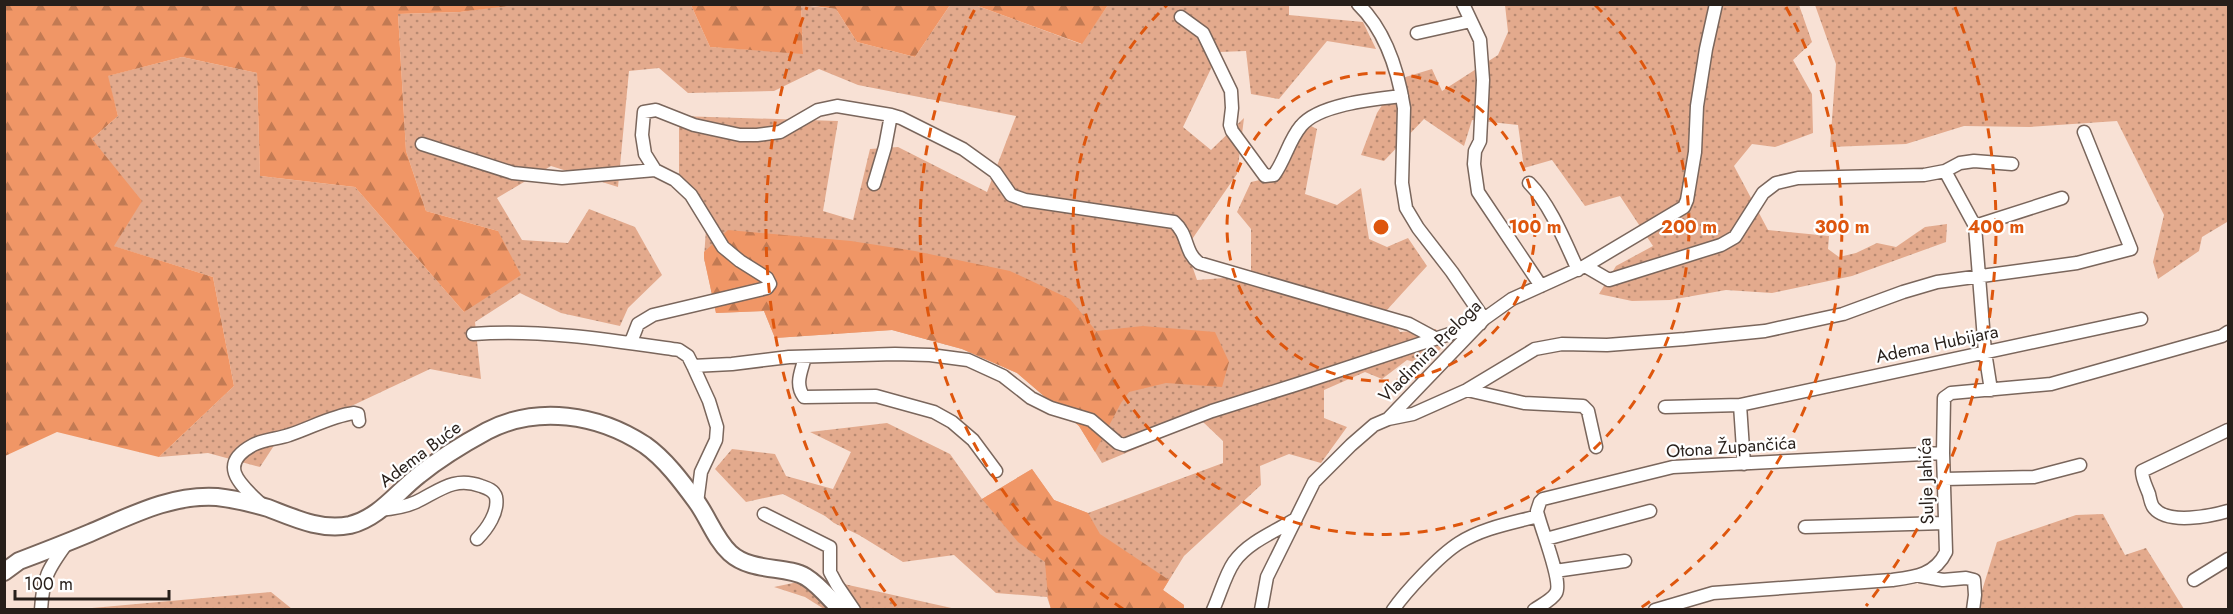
<svg xmlns="http://www.w3.org/2000/svg" width="2233" height="614" viewBox="0 0 2233 614" font-family="Jost,sans-serif">
<style>
.grass{fill:url(#grass-dots)}
.forest{fill:url(#forest-firs)}
.lines{fill:none;stroke-linecap:round;stroke-linejoin:round}
.street-casing{stroke:#7a665c;stroke-width:15}
.secondary-casing{stroke:#7a665c;stroke-width:20}
.street{stroke:#fff;stroke-width:12}
.secondary{stroke:#fff;stroke-width:16}
.ring{fill:none;stroke:#de560d;stroke-width:3;stroke-dasharray:10 8}
.labels{text-anchor:middle;stroke-width:4.5;stroke-linejoin:round;paint-order:stroke}
.street-label{font-size:18px;fill:#271f1a;stroke:#fff}
.centre{fill:#de560d;stroke:#fff;stroke-width:3}
.ring-label{font-size:18px;text-anchor:middle;font-weight:bold;fill:#de560d;stroke:#fff;stroke-width:4.5;stroke-linejoin:round;paint-order:stroke}
</style>
<defs>
<pattern id="grass-dots" width="8" height="8" patternUnits="userSpaceOnUse" patternTransform="scale(1.5)"><rect width="8" height="8" fill="#e3aa8d"/><path d="M2 2h.1M6 6h.1" fill="none" stroke="#b88a72" stroke-width="1.8" stroke-linecap="round"/></pattern>
<pattern id="forest-firs" width="22" height="20" patternUnits="userSpaceOnUse" patternTransform="scale(1.5)"><rect width="22" height="20" fill="#f09666"/><path d="M5 1l3.5 6h-7zM16 11l3.5 6h-7z" fill="#c27a53"/></pattern>
</defs>
<rect width="100%" height="100%" fill="#f8e1d5"/>
<path class="grass" d="M515 4 691 5 710 47 803 53 801 5 836 9 857 42 915 57 950 5H975L1081 44 1108 5H1289V15L1363 22 1376 49 1327 41 1279 99 1251 94 1246 51 1219 52 1183 127 1211 150 1244 118 1237 174 1186 248 1197 280 1251 276V229L1237 212 1251 182 1278 176 1307 124 1317 129 1305 194 1337 205 1361 188 1369 239 1387 247 1408 238 1427 266 1386 311 1400 332 1436 329 1442 347 1427 365 1407 360 1382 379 1365 372 1324 390V418L1347 427 1321 463 1289 454 1260 466 1261 485 1184 556 1163 590 1184 605V609H1051L1047 597 996 593 954 555 903 562 859 535 834 523 825 516 783 494 746 502 715 469 732 449 775 454 786 476 833 489 851 452 810 432 887 423 950 454 982 499 1032 469 1054 500 1088 513 1223 463V441L1202 421 1102 463 1079 426 1017 373 962 349 892 330 775 338 764 311 716 313 704 258 707 215 679 176V116L838 121 823 211 853 220 870 149 898 147 987 192 1016 116 858 85 819 69 774 91 688 93 659 68 629 71 618 187 551 166 497 198 522 240 568 243 589 209 635 227 662 275 628 308 620 326 561 313 520 293 475 322 481 379 430 369 277 441 260 467 208 453 159 457 234 386 213 277 113 246 92 139 118 116 107 76 182 57 257 73 260 176 355 187 464 312 498 231 426 211 406 151 398 14 460 12Z
M1505 5H1799L1812 42 1793 60 1812 94 1813 133 1775 147 1752 144 1734 166 1768 230 1829 236 1828 249 1839 257 1856 253 1877 243 1896 247 1925 227 1947 224 1946 242 1852 276 1772 293 1726 290 1670 300 1632 301 1599 294 1616 266 1653 246 1620 196 1585 206 1552 160 1524 168 1518 125 1472 120 1464 146 1424 119 1384 161 1361 155 1377 113 1399 79 1432 69 1442 91 1498 55 1508 32Z
M1815 5H2228V223L2227 222 2202 237 2199 251 2158 279 2153 262 2164 215 2117 121 2030 127 1964 126 1906 144 1830 147 1836 64Z
M2103 514 2125 555 2146 548 2184 609 1976 610 1997 542 2076 515Z
M817 578 956 609H824L805 597 774 587Z
M271 592 292 609H81Z"/>
<path class="forest" d="M4 5H515L460 12 398 14 406 151 426 211 498 231 521 275 464 312 355 187 260 176 257 73 182 57 108 76 118 116 92 139 142 201 114 246 213 277 234 386 159 457 57 432 5 456Z
M691 5H801L803 54 710 47Z
M806 5H950L915 57 857 42 836 9Z
M975 5H1108L1082 44Z
M728 230 851 241 915 251 1010 271 1070 299 1096 331 1143 326 1215 332 1229 362 1222 387 1166 383 1129 392 1121 403 1095 452 1079 426 1017 373 962 349 892 330 775 338 764 311 716 313 704 258V252Z
M1032 469 1054 500 1088 513 1100 534 1169 580 1163 590 1184 605V609H1051L1048 597 1045 562 1018 542 982 499Z"/>
<g class="lines">
<defs>
<path id="street" d="M1358 4C1386 31 1398 70 1404 108L1402 183 1406 208 1418 228 1452 272 1484 319
M1463 4 1480 40 1483 80 1480 141 1475 151 1474 164 1478 192 1541 286
M1181 17 1203 33 1231 91 1232 108 1230 125 1232 131 1265 176 1274 175C1285 160 1289 140 1301 126 1319 104 1375 99 1402 96
M1417 33 1471 21
M422 144 513 173 562 178 655 170
M1945 171 1975 226 1985 352 1991 390
M1529 183C1550 204 1565 242 1578 270
M874 184 885 147 891 115
M1975 226 2062 198
M1585 266 1609 280 1721 245 1735 237 1763 193 1776 183 1798 178 1924 175 1945 171 1960 163 1974 161 2012 164
M473 334C542 329 610 340 679 350L688 356 693 366 709 401 717 427 716 440 701 472 697 503
M631 342 638 324 653 315 767 288 770 284 767 278 740 261 723 247 691 195 675 180 655 170 645 154 642 135 644 112 656 110 694 125 740 135H757L780 132 818 110 837 106 891 115 901 118 963 149 995 172 1011 195 1025 200 1174 222C1189 235 1184 252 1199 263L1409 324 1435 338
M805 357C802 370 794 384 804 397L876 396 934 412 952 422 973 440 996 471
M693 366 732 364 789 357 895 354 930 355 968 360 1003 376 1031 398 1051 408 1091 420 1118 443 1124 445 1212 411 1298 384 1480 324
M1467 390 1524 403 1583 406 1588 411 1596 447
M1740 405 1744 464
M1665 407 1740 405 2141 319
M1388 419 1413 414 1467 390 1535 349 1562 344 1607 345 1685 339 1765 331 1843 314 1903 292 1937 282 2077 263 2131 249 2084 132
M2228 430 2142 471C2142 479 2146 486 2149 494 2150 498 2151 505 2154 508 2168 525 2211 516 2228 511
M1944 479 2034 477 2080 465
M261 504C241 485 216 465 253 445 264 439 278 439 289 435 311 428 331 416 354 413L358 414 359 421
M379 510C392 509 405 507 416 502 439 491 454 476 481 486 487 488 494 490 496 497 499 512 487 529 477 539
M764 514 830 547V572L837 585 854 610
M1805 527 1945 523
M1546 539 1650 511
M1555 571 1625 561
M1920 576 1943 580 1966 578 1974 580 1975 595 1973 610
M2194 580 2228 559
M41 610C43 577 48 569 67 543
M1213 610C1220 595 1225 575 1234 562 1248 542 1276 531 1296 519
M1261 610 1267 577 1314 482 1351 445 1374 425 1388 419 1484 319 1512 299 1585 266 1684 207 1687 200 1695 152 1697 106 1706 49 1716 4
M1393 610C1406 591 1440 555 1459 543 1482 528 1512 523 1538 516
M1534 610C1541 605 1552 600 1556 593 1563 581 1540 527 1537 511L1540 502 1543 499 1673 467 1943 453
M1655 610 1713 593 1892 580C1915 577 1935 575 1946 552L1943 453 1944 398 1951 393 2051 384 2222 336 2228 332"/>
<path id="secondary" d="M4 572 19 561C43 552 66 543 90 533 130 516 171 494 217 497 234 499 251 503 268 508 294 518 321 531 350 525 379 518 397 492 419 475 440 458 463 444 487 431 537 405 598 414 645 445 665 459 682 482 696 501 708 517 715 539 730 553 752 573 786 565 806 577 819 585 830 599 841 610"/>
</defs>
<use href="#street" class="street-casing"/>
<use href="#secondary" class="secondary-casing"/>
<use href="#street" class="street"/>
<use href="#secondary" class="secondary"/>
</g>
<g class="ring">
<circle cx="1381" cy="227" r="154"/>
<path d="M1595 5A308 308 0 1 1 1167 5"/>
<path d="M1123 609A461 461 0 0 1 976 7M1786 7A461 461 0 0 1 1639 609"/>
<path d="M896 606A615 615 0 0 1 807 7M1955 7A615 615 0 0 1 1866 606"/>
</g>
<g class="labels">
<g class="street-label">
<text transform="translate(1937 344) rotate(-12)" y="6">Adema Hubijara</text>
<text transform="translate(1430 351) rotate(-45)" y="6">Vladimira Preloga</text>
<text transform="translate(1731 447) rotate(-4)" y="6">Otona Župančića</text>
<text transform="translate(420 454) rotate(-37)" y="6">Adema Buće</text>
<text transform="translate(1926 481) rotate(-92)" y="6">Sulje Jahića</text>
</g>
</g>
<circle cx="1381" cy="227" r="9" class="centre"/>
<g class="ring-label">
<text x="1535" y="233">100 m</text>
<text x="1689" y="233">200 m</text>
<text x="1842" y="233">300 m</text>
<text x="1996" y="233">400 m</text>
</g>
<rect width="2233" height="614" fill="none" stroke="#271f1a" stroke-width="12"/>
<path d="M15 590v9h154v-9" fill="none" stroke="#271f1a" stroke-width="3"/>
<text x="24" y="590" font-size="18" fill="#271f1a" stroke="#ffffff" stroke-width="4.5" paint-order="stroke">100 m</text>
</svg>
